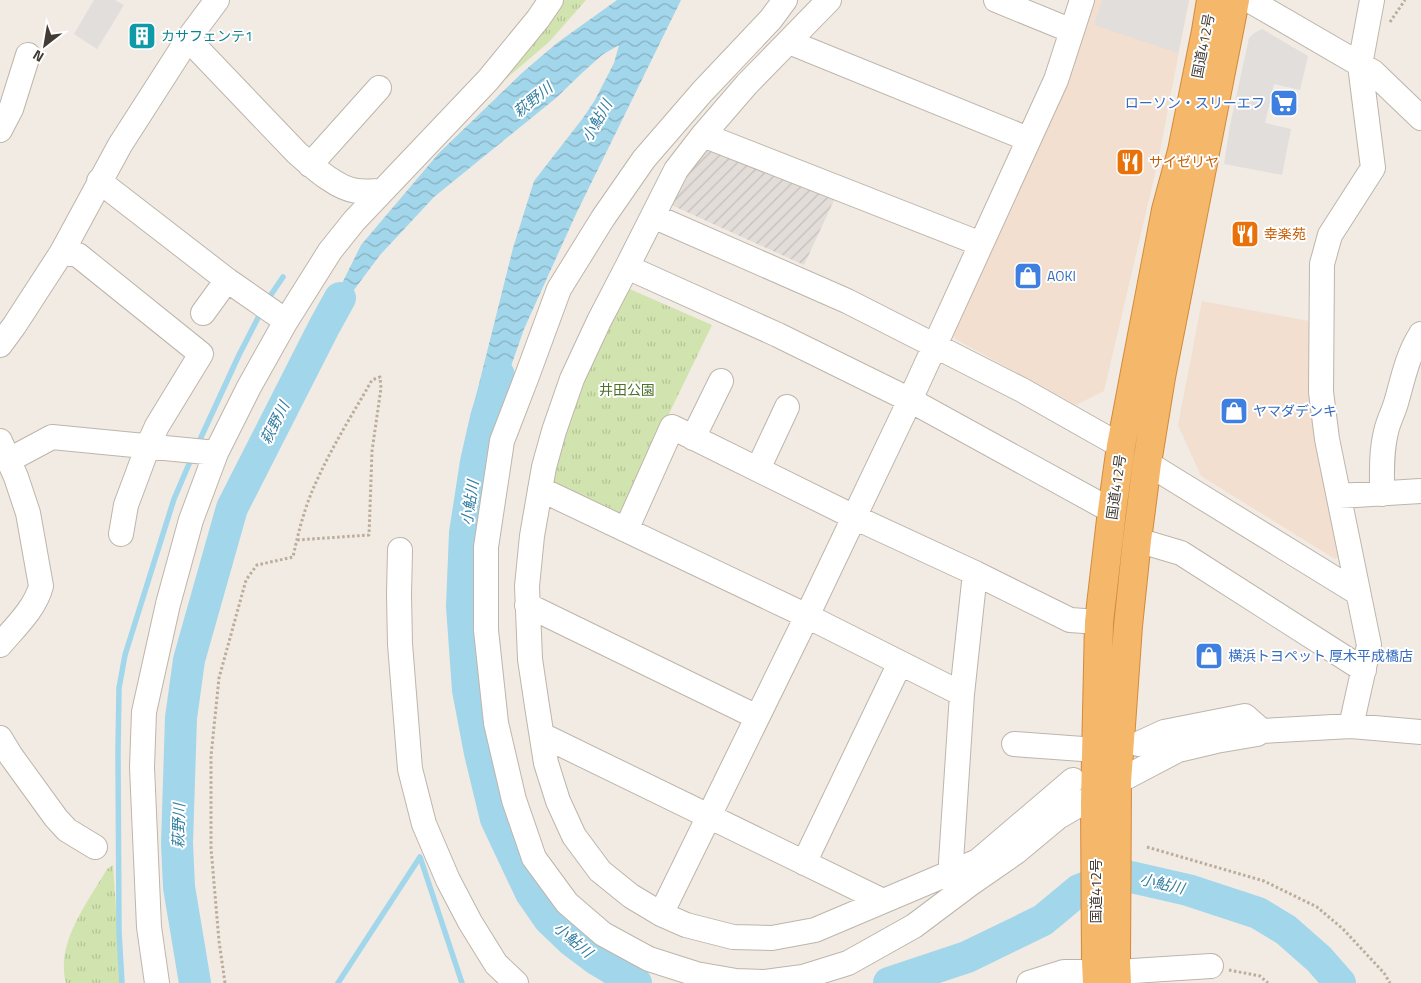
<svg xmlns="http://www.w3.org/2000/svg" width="1421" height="983" viewBox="0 0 1421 983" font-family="'Titillium Web','Noto Sans JP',sans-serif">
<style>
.commercial{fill:#f2dfcf}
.industrial{fill:url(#industrial-furrows)}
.grass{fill:url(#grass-tufts)}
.parking{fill:#e1dedc}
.water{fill:url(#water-waves)}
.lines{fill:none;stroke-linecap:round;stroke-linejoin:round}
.stream{stroke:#a2d6eb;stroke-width:5.5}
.river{stroke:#a2d6eb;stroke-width:32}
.minor-casing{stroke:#beb5aa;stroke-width:26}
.highway-casing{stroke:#d38a3b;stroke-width:30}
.path{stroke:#bcac99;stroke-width:3;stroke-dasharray:2.5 2.5;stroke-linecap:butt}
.minor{stroke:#fff;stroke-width:24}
.highway{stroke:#f5b76a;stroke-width:28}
.labels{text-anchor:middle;stroke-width:4;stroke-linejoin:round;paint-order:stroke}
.culture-label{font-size:14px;fill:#0d838f;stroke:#fff;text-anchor:start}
.street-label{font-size:14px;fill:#423b34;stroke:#fff}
.shop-label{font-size:14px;fill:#366cbe;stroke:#fff;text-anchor:start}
.food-label{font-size:14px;fill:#c56008;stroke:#fff;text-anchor:start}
.park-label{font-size:14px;fill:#4d702b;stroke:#fff}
.water-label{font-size:15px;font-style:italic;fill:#327ea0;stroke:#fff}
</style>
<defs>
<pattern id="industrial-furrows" width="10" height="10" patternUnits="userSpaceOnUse" patternTransform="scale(1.25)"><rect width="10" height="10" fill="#e3ddd9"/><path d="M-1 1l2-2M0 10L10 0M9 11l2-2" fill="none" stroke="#c4bfbb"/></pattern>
<pattern id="grass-tufts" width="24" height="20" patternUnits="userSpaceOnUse" patternTransform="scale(1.25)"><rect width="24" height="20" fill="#d1e3ae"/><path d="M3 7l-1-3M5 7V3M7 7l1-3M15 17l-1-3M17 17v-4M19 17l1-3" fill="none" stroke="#b5c496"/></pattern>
<pattern id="water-waves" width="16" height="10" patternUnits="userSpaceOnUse" patternTransform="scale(1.25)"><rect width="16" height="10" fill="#a2d6eb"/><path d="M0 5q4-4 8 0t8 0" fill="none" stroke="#86afbf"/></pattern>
</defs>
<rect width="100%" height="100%" fill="#f1ebe4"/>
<path class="commercial" d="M1093 0H1189L1158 161 1104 391 1076 405 955 339 953 331Z
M1202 301 1314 322 1342 556 1335 559 1201 476 1178 425Z"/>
<path class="industrial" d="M708 145 836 196 804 265 667 203Z"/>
<path class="grass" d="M557 0H586L549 42 487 95Z
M625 287 712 325 621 513 615 515 553 484 550 477 561 433Z
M113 865 121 983H66C55 943 88 902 107 869Z"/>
<path class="parking" d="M94 0H115L124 5 97 49 74 34Z
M1102 0H1189L1178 53 1094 25Z
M1262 29 1308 56 1300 90 1274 84 1265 123 1291 129 1282 175 1224 164 1230 125 1249 38 1254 33Z"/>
<path class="water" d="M617 0H681L576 214 524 329 497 406 486 418 479 410 475 400 513 248 534 181 583 118 595 100 614 63 619 45 602 55 582 73 556 98 434 197 380 255 309 350 361 245 439 153 523 72 557 43Z"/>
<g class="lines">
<path class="stream" d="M266 302 283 277
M197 446 239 355 262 310
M122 983 119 932 118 751 119 688 125 655 151 572 174 499 192 457
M338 983 420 857 462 983"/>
<path class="river" d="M499 375 486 418 476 462 465 533 462 606 468 690 480 753 496 819 531 893 549 919 572 941 596 959 636 983
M195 983 179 887 177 843 181 718 189 660 232 508 324 327 340 298
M889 983 967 957 1043 920 1079 890 1104 880 1131 877 1188 890 1258 913 1286 930 1319 959 1340 983"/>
<defs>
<path id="minor" d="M785 0 771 19 702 92 644 159 603 218 559 289 527 376 502 441 486 547V630L496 723 514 800 534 858 567 903 603 934 649 959 696 974 736 981 765 982 803 977 848 963 914 926 970 884
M829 0 747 84 703 135 676 170 627 267 599 321 572 379 554 431 544 467 532 536 527 586 530 659 537 706 546 763 558 801 574 836 600 871 631 896 661 914 686 925 733 937 772 938 815 930 978 861 1073 780
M996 0 1072 31
M1249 0 1373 72 1421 118
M188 39 297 153C312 166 337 189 357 191 365 192 374 191 382 191
M789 42 1028 139
M0 130 11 109 28 55
M703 135 981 244
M310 165 379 88
M99 181 227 280 286 321
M653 216 847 301 1022 390 1121 446
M62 252 78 255 201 354 157 426 148 446 126 505 121 534
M627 267 778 335 910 400 1112 511
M203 313 227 280
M0 345 14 326 62 252 120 145 188 39 217 0
M693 438 721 381
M0 441 16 477 28 513 41 586C35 609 15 627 0 645
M9 460 52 437 216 453
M1147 463 1358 593
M758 469 787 407
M540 489 807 616 962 694
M1382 494C1382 473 1381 452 1386 432 1388 422 1393 413 1396 403 1403 379 1407 356 1421 334
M1339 496 1421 491
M626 530 672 427 854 517 975 573 1070 620 1099 622
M1137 540 1181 553 1364 670
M400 550 399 595 400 644 410 769 424 824 448 880 470 922 496 964 516 983
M975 573 962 694 951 862 953 871 970 884 1016 852 1058 817 1096 795
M527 605 757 717
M1351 726 1369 645 1327 439 1321 392 1322 264 1330 235 1373 168 1360 65 1372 0
M542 735 883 901
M0 738 11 756 56 818 67 830 95 847
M1014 744 1096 750
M1138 744 1164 732 1245 716 1262 731
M1117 782 1178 750 1216 741 1257 734 1262 731 1351 726 1421 732
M804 863 900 663
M661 914 807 616 910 400 1056 80 1082 0
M1117 972 1211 966
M157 983 149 927 142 767 144 712 168 604 191 520 216 453 249 387 286 321 330 251 354 221 488 80 538 19 551 0
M1029 983 1064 972H1097"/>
<path id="highway" d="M1097 983 1096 961 1095 803 1099 622 1112 511 1121 446 1135 372 1166 210 1182 151 1206 31 1211 0
M1117 983 1116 961 1117 782 1128 626 1137 540 1147 463 1161 377 1235 0"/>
</defs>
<use href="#minor" class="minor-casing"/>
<use href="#highway" class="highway-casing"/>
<path class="path" d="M1390 22 1405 0
M1147 847 1264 881 1317 907 1343 929 1384 973 1390 983
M1229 970 1260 976 1268 983
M225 983 219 941 211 848V756L219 678 246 580 257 565 293 557C299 529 306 502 319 476 334 443 354 412 372 380L380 377 381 388 372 451 369 535 297 540"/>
<use href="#minor" class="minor"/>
<use href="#highway" class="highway"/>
</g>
<defs>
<symbol id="building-square" viewBox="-11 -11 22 22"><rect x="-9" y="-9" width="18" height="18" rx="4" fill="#0f9aa8" stroke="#fff"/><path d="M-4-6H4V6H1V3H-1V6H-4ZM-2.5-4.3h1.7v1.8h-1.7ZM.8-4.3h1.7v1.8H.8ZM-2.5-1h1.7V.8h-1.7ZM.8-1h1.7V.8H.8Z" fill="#fff"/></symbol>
<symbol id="supermarket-square" viewBox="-11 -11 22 22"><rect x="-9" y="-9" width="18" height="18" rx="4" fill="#3f7fe0" stroke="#fff"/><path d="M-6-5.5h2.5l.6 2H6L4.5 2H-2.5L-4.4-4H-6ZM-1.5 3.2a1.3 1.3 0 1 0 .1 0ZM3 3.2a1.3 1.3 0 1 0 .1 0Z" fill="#fff"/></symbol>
<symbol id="restaurant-square" viewBox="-11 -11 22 22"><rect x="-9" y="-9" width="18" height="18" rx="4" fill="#e8710a" stroke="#fff"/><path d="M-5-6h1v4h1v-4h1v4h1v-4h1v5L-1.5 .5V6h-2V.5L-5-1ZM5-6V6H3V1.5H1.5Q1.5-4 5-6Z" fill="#fff"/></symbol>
<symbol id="shop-square" viewBox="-11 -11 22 22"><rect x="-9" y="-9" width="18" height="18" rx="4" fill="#3f7fe0" stroke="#fff"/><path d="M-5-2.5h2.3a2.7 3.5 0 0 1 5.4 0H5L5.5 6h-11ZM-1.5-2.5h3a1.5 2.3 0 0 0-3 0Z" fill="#fff"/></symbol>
</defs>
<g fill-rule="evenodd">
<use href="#building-square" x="126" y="20" width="32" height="32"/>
<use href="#supermarket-square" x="1268" y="87" width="32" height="32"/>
<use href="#restaurant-square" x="1114" y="146" width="32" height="32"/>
<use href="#restaurant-square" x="1229" y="218" width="32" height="32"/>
<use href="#shop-square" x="1012" y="260" width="32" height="32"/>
<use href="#shop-square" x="1218" y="395" width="32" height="32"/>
<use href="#shop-square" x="1193" y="640" width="32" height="32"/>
</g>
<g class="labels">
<g class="culture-label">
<text x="161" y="41">カサフェンテ1</text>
</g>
<g class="street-label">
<text transform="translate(1203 46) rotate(-79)" y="5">国道412号</text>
<text transform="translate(1116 487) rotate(-82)" y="5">国道412号</text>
<text transform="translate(1096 891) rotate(-90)" y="5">国道412号</text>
</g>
<g class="shop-label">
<text x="1265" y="108" text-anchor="end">ローソン・スリーエフ</text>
<text x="1047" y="281">AOKI</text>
<text x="1253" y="416">ヤマダデンキ</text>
<text x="1228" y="661">横浜トヨペット 厚木平成橋店</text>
</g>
<g class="food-label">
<text x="1149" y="167">サイゼリヤ</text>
<text x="1264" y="239">幸楽苑</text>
</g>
<g class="park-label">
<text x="627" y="395">井田公園</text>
</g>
<g class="water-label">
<text transform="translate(533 100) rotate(-39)" y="5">萩野川</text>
<text transform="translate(597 121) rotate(-60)" y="5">小鮎川</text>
<text transform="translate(275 423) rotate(-63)" y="5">萩野川</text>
<text transform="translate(470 503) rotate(-81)" y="5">小鮎川</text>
<text transform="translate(179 826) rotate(-89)" y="5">萩野川</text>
<text transform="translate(1162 884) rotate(13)" y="5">小鮎川</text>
<text transform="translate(573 940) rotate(40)" y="5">小鮎川</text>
</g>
</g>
<g transform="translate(45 45) rotate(211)" stroke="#ffffff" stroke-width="4" paint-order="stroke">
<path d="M0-4L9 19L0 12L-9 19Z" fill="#423b34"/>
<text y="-8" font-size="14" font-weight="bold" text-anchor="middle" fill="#423b34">N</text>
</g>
</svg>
